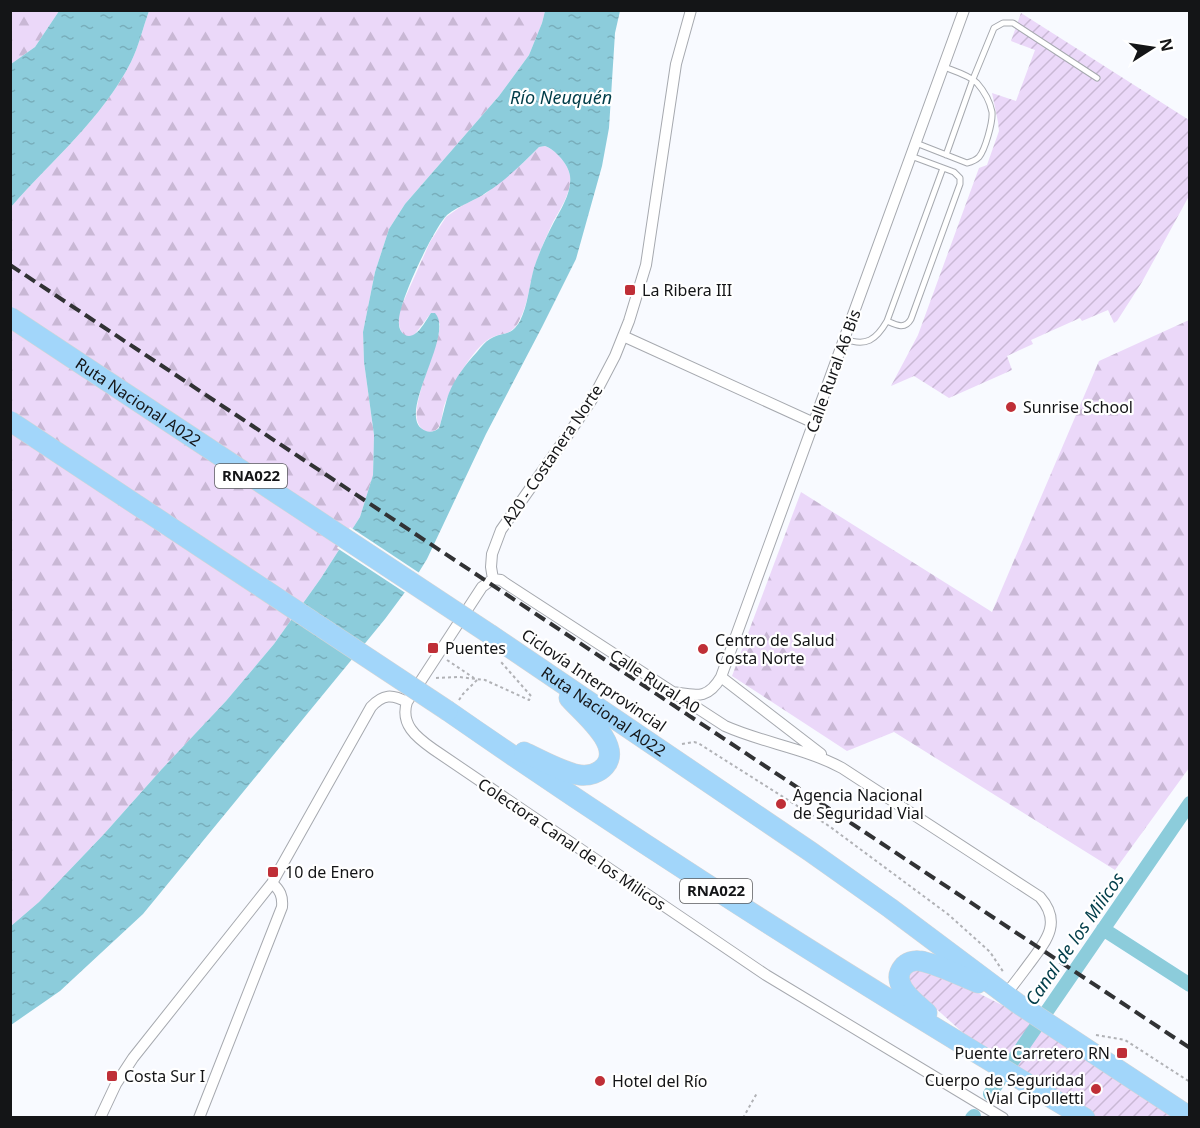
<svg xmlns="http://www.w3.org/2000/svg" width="1200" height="1128" viewBox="0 0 1200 1128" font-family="'Noto Sans',sans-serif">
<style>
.forest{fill:url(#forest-firs)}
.garden{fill:url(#garden-furrows)}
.water{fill:url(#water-ripples);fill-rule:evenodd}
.pier{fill:#f8faff}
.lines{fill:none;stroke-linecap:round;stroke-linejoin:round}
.canal{stroke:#8cccdb;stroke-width:14}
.lane-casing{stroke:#a6a9af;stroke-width:7}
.street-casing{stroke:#a6a9af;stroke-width:12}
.highway-casing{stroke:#d5d5d5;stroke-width:21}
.path{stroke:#b1b2b6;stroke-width:2;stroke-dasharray:3 3;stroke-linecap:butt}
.lane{stroke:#fff;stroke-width:5}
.street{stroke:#fff;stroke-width:10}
.highway{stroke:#a2d6fa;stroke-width:20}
.rail{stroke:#313234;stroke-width:4;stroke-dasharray:12 6;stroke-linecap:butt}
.highway-bridge-casing{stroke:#d5d5d5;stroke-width:21;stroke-linecap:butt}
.highway-bridge{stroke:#a2d6fa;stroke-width:20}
.poi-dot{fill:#bf2f37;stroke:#fff;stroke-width:2}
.labels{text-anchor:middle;stroke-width:4.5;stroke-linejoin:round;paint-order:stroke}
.shield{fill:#fff;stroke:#5a5b5d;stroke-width:1.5}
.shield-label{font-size:15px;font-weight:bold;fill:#141517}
.poi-label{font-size:16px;fill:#141517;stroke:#fff;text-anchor:start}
.street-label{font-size:16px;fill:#141517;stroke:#fff}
.water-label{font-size:18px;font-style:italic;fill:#003d49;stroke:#fff}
</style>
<defs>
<pattern id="forest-firs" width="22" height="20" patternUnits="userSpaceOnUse" patternTransform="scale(1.5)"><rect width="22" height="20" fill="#ebd8f9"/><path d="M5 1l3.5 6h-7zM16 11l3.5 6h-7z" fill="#c9b8d5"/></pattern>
<pattern id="garden-furrows" width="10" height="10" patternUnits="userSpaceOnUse" patternTransform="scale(1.5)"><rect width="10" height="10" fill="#ebd8f9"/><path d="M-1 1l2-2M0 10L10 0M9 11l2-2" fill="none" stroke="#c9b8d5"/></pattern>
<pattern id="water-ripples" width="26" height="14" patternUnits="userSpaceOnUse" patternTransform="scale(1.5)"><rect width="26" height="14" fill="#8cccdb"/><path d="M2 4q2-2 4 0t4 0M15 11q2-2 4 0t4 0" fill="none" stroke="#78aebb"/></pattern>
</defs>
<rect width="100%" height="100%" fill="#f8faff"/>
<path class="forest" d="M11 11H59L35 47 11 64Z
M149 11H545L542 23 529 55 499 96 405 204 389 229 375 272 363 332 364 362 374 435 373 475 360 517 321 578 274 644 226 701 161 770 104 834 39 902 11 926V207C52 160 102 119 131 62 139 46 143 27 149 11Z
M545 146C555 149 569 165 570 176 572 192 560 209 553 222 546 237 539 253 534 269 529 286 528 305 519 321 510 338 501 331 489 339 478 346 467 362 460 374 453 384 448 395 444 406 442 413 442 423 438 428 432 435 423 432 419 425 408 406 439 349 440 324L431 313 415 334 411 337 405 336 401 332 399 324 398 316 401 307 430 242 446 217 463 205 485 194 524 162 539 147Z
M1189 320V768L1115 870 894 732 847 751 732 676 801 492 992 612 1099 361Z"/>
<path class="garden" d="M1021 13 1189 120V196L1142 282 1117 321 1114 323 1108 310 1082 321 1080 318 1031 340 1033 344 1007 356 1012 370 949 398 914 376 891 386 918 335 979 168 987 165 999 131 998 122 992 93 1016 101 1035 50 1011 41Z
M913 969 938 973 1010 1009 1175 1117H1097L993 1055 971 1040 912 987 908 977Z"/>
<path class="water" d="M59 11H149C143 27 139 46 131 62 102 119 52 160 11 207V64L35 47Z
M545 11H620L615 33 609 128 602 166 576 259 542 327 486 434 427 559 414 580 385 619 143 914 60 991 11 1025V926L39 902 104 834 161 770 226 701 274 644 321 578 360 517 373 475 374 435 364 362 363 332 375 272 389 229 405 204 499 96 529 55 542 23ZM545 146C555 149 569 165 570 176 572 192 561 209 554 222 546 237 539 253 534 268 529 286 528 305 520 321 510 338 502 331 490 339 485 342 481 347 477 352 466 364 455 378 449 393 446 400 441 424 439 428 436 431 430 433 426 431 392 419 456 335 435 313H431C426 320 416 341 405 335 401 333 399 328 399 324 396 306 434 228 447 215 459 205 475 201 487 192 506 180 523 163 539 147Z"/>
<path class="pier" d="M350 527 421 574 407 594 337 548Z"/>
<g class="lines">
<path class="canal" d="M1103 929 1190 985
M990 1094 1190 803
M972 1118 974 1116"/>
<defs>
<path id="lane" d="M916 143 967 163C971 162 975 161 979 157 985 150 993 122 992 112 990 102 984 91 977 83 969 75 954 71 944 67
M946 155 973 79 994 28 1003 23H1013L1097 78
M887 321C896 325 905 330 911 319L960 184V178L954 172 911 156
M845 339C866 347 876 340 887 321L943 168"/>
<path id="street" d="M623 336 814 423
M493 579 482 587 407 702C400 724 416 737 433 749L766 975 1003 1118
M493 579 501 580 505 583 725 726C763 743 805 748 842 768L1040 897C1061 921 1048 939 1032 960 1023 972 1015 983 1006 994
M493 579 491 567 492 554 501 530 574 426 593 398 615 356 629 321 646 265 676 64 691 10
M721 677 821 754
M672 692C695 695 707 701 721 677L964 10
M100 1118 116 1084 133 1058 272 883 371 707C383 694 392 694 407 702
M199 1118 282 907C283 896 280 890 272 883"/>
<g id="highway">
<path id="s1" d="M491 635 811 852 890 908 1017 1003 1190 1117"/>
<path d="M448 711C655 855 868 989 1085 1118"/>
<path d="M524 752C539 759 564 773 580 775 589 776 599 773 605 766 623 745 582 713 569 698"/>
<path d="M927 1013C916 1003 889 984 903 967 907 962 914 960 920 961 935 963 963 977 978 983"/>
</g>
</defs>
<use href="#lane" class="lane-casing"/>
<use href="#street" class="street-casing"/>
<use href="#highway" class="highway-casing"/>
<path class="path" d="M447 660 474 678
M436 678 459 677 485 680 529 700 531 696 501 662
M459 700 463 694 477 680
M682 744 694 742 698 743 829 826 949 915 990 952 1004 973
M1096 1035 1125 1040 1190 1082
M743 1118 757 1093"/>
<use href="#lane" class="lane"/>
<use href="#street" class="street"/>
<use href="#highway" class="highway"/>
<path class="rail" d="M10 265 1190 1048"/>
<defs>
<g id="highway-bridge">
<path id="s2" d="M10 317 491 635"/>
<path d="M10 421 448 711"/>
</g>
</defs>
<use href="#highway-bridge" class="highway-bridge-casing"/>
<use href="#highway-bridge" class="highway-bridge"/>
</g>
<g class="poi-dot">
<rect x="624" y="284" width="12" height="12" rx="3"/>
<circle cx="1011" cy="407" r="6"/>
<rect x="427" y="642" width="12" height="12" rx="3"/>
<circle cx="703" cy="649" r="6"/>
<circle cx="781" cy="804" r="6"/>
<rect x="267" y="866" width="12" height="12" rx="3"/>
<rect x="1116" y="1047" width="12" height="12" rx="3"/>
<rect x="106" y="1070" width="12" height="12" rx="3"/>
<circle cx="600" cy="1081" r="6"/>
<circle cx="1096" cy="1089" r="6"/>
</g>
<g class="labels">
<g class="shield">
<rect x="215" y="464" width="72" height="24" rx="4.5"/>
<rect x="680" y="879" width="72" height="24" rx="4.5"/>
</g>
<g class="shield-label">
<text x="251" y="481">RNA022</text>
<text x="716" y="896">RNA022</text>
</g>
<g class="poi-label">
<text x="642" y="296">La Ribera III</text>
<text x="1023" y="413">Sunrise School</text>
<text x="715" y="646">Centro de Salud<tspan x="715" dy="18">Costa Norte</tspan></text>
<text x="445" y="654">Puentes</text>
<text x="793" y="801">Agencia Nacional<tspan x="793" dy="18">de Seguridad Vial</tspan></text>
<text x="285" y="878">10 de Enero</text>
<text x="1110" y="1059" text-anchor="end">Puente Carretero RN</text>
<text x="124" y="1082">Costa Sur I</text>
<text x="1084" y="1086" text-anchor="end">Cuerpo de Seguridad<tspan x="1084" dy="18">Vial Cipolletti</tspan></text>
<text x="612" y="1087">Hotel del Río</text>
</g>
<g class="street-label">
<text transform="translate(833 371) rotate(-70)" y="6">Calle Rural A6 Bis</text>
<text dy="6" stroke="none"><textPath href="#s2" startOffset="154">Ruta Nacional A022</textPath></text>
<text transform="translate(552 455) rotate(-56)" y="6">A20 - Costanera Norte</text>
<text transform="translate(594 680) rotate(34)" y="6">Ciclovía Interprovincial</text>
<text transform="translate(655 681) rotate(33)" y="6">Calle Rural A0</text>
<text dy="6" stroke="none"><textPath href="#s1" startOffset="136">Ruta Nacional A022</textPath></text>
<text transform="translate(572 844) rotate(34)" y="6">Colectora Canal de los Milicos</text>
</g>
<g class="water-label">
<text x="561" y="104">Río Neuquén</text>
<text transform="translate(1075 939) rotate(-55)" y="6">Canal de los Milicos</text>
</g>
</g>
<rect width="1200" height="1128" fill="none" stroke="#141517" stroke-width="24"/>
<g transform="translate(1152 48) rotate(78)" stroke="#ffffff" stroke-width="4.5" paint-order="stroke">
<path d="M0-4.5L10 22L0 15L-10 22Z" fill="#141517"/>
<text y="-9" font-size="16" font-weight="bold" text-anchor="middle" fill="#141517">N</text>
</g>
</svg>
